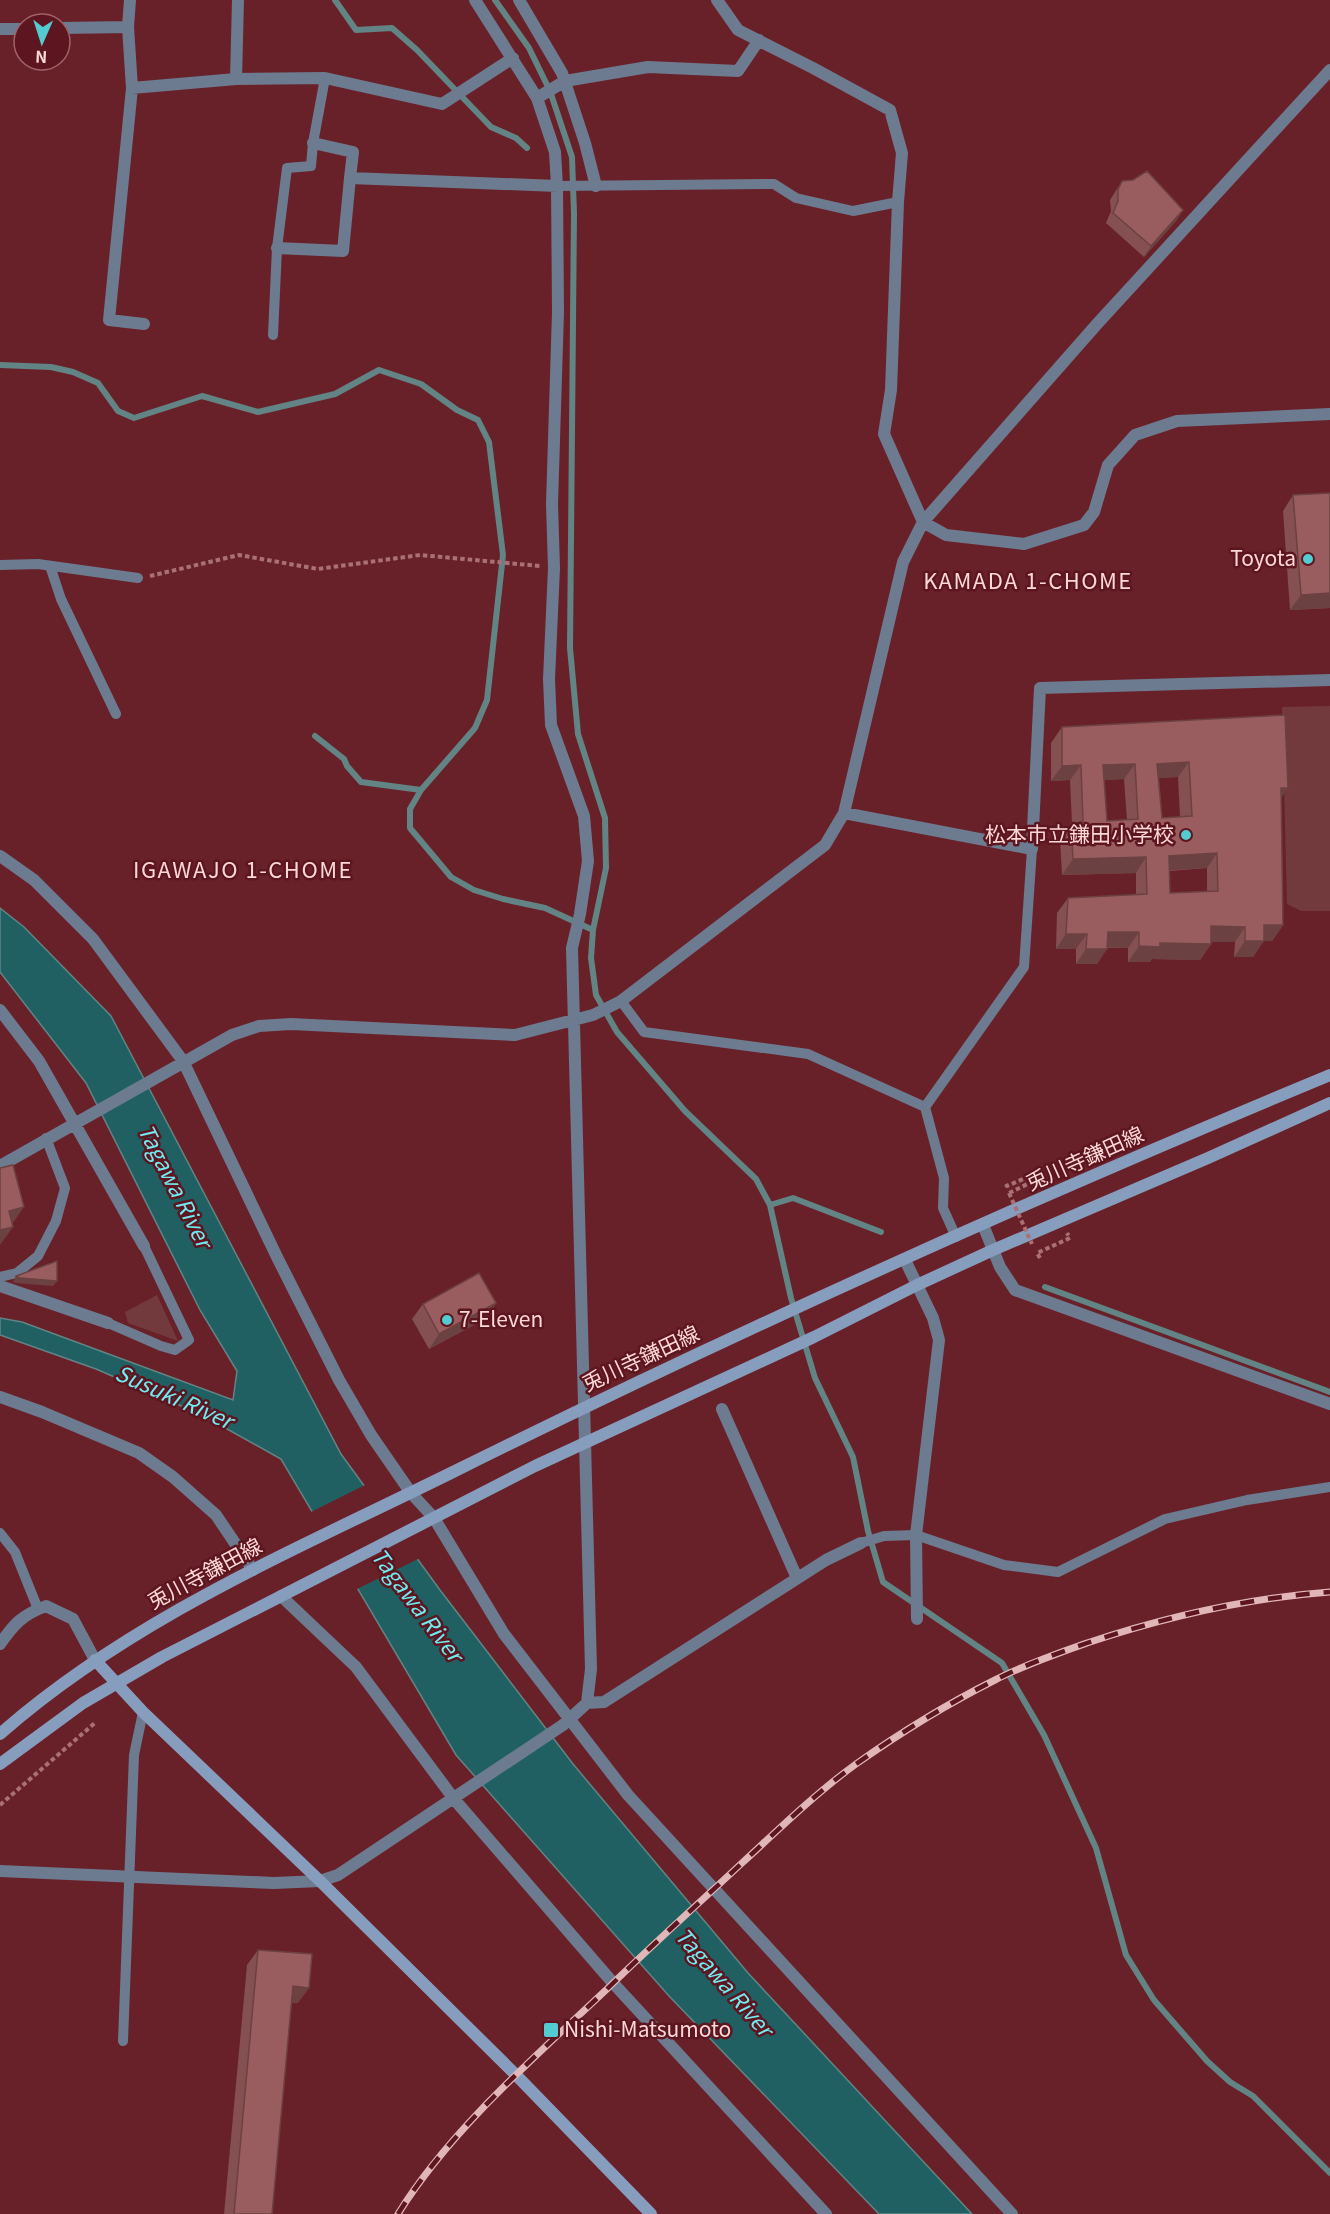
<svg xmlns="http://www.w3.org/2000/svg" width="1330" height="2214" viewBox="0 0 1330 2214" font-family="Georgia,'Noto Sans JP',serif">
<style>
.green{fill:#723a3d}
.water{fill:#206062;stroke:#628485;stroke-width:1.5}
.pier{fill:#692129}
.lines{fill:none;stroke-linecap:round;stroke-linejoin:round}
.stream{stroke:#628485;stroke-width:6}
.path{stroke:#a97075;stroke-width:4;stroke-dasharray:4.5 3;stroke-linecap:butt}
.lane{stroke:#6d7b90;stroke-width:10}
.street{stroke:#6d7b90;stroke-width:12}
.secondary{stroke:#879dbe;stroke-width:12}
.rail-casing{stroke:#e1b6b8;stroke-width:7}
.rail{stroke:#5d151f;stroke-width:4.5;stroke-dasharray:14;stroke-linecap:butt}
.path-bridge{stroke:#a97075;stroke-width:4;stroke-dasharray:4.5 3;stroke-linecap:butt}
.wall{fill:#845052;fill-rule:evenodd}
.shaded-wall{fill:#6c4142}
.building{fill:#9a5d5f;stroke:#6c4142;stroke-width:1.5;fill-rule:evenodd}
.poi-dot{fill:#52ccd0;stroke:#5d151f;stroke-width:2}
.labels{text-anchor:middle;stroke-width:5;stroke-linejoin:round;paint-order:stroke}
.poi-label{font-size:21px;fill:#fcd7d7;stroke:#5d151f;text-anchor:end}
.street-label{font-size:21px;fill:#fcd7d7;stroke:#5d151f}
.neighbourhood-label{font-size:22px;letter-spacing:1.5px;fill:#fcd7d7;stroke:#5d151f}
.water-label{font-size:22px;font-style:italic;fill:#70ebef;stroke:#5d151f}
</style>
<rect width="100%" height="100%" fill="#692129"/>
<path class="green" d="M1330 706V911H1301L1287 904 1282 707Z
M157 1295 178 1341 128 1323 125 1312Z"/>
<path class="water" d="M0 908 24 927 111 1016 341 1454 440 1590 573 1764 748 1973 972 2214H879L669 1996 456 1755 281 1459 202 1415 96 1369 0 1335V1318L22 1322 233 1400 237 1371 200 1310 86 1083 0 972Z"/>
<path class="pier" d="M367 1484 420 1558 355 1590 309 1513Z"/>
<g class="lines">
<path class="stream" d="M335 0 356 30 392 28 417 50 491 127 516 138 527 148
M495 0 529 48 550 91 572 157 574 213 570 648 578 734 605 818 606 868 593 930 591 958 596 995 617 1032 685 1111 756 1179 770 1205 791 1298 815 1378 853 1457 868 1531 883 1582 1002 1663 1044 1735 1096 1848 1126 1955 1154 2000 1207 2061 1230 2082 1253 2096 1330 2173
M0 365 51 367 73 372 98 383 118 411 134 418 202 396 258 412 335 394 379 370 421 384 457 410 478 420 489 442 503 555 487 700 475 728 421 790 410 809V828L451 877 474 890 503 899 545 908 593 930
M315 736 344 759 347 766 361 782 421 790
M770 1205 793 1198 881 1232
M1045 1287 1330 1392"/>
<path class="path" d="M150 576 239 555 318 569 420 555 540 566
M1006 1184 1007 1186 1039 1172 1042 1177 1009 1193
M1040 1258 1037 1253 1070 1238 1067 1233
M0 1805 96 1722"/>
<path class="lane" d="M557 186 774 184 796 198 853 211 898 202
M273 335 277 248 287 168 311 166 313 143 325 78
M0 565 38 564 138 578
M50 566 61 599 116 714
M621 1001 644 1032 808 1054 925 1107
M956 1237 943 1208 944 1178 925 1107 1024 967 1032 849
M0 1277 17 1273 38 1256 56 1221 65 1188 46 1138
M108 1323 161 1346 175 1350 189 1340 144 1246
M0 1533 15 1552 38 1609
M861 1543 884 1536 916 1535 1004 1565 1058 1572 1165 1519 1247 1500 1330 1487
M123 2041 134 1755 143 1712"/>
<path class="street" d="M130 0 128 27 132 88 236 79 325 78 442 104 513 58
M475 0 537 98 555 152 557 186 558 312 552 504 554 568 549 679 551 725 584 816 588 861 580 914 572 948 591 1669 587 1703
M519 0 562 73 585 143 596 186
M717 0 738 30 813 68 890 110 902 153 898 202 891 390 884 434 923 522 946 535 1024 544 1084 525 1094 512 1108 465 1135 435 1177 421 1330 414
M60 28 128 27
M0 29H24
M236 79 238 0
M132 88 109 320 144 324
M537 98 565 81 648 67 738 71 759 40
M313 143 353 152 350 178
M277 248 343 251 350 178 557 186
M844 813 1032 849 1040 688 1330 680
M0 856 34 880 93 939 183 1061 277 1257 339 1380 371 1435 411 1493 434 1518 504 1634 628 1795 1012 2214
M0 1010 39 1061 144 1246
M0 1166 232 1035 259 1026 291 1024 515 1035 593 1015 621 1001 825 845 844 813 903 562 923 522 1097 324 1330 70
M983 1225 1000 1267 1015 1290 1330 1404
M905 1260 933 1318 939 1340 916 1535 917 1619
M0 1286 108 1323
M0 1397 42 1412 139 1453 173 1477 216 1515 253 1570
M722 1409 797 1578
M281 1596 356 1667 454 1799 613 1983 826 2214
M0 1644C14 1624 22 1615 46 1606L73 1619 95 1660
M0 1871 274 1883 320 1881 338 1875 563 1725 587 1703 604 1702 826 1560 861 1543"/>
<path class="secondary" d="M95 1660 143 1712 320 1881 516 2075 651 2214
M0 1734C132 1618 295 1550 451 1473 739 1330 1033 1198 1330 1075
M0 1764 83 1703 162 1657 535 1466 814 1337 917 1285 993 1250 1208 1158 1330 1103"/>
<defs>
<path id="rail" d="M398 2214C450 2130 535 2057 607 1989 651 1946 697 1905 742 1863 779 1829 816 1793 856 1764 900 1733 947 1704 995 1680 1024 1665 1056 1654 1087 1643 1165 1617 1247 1598 1330 1592"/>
</defs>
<use href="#rail" class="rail-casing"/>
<use href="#rail" class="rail"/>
<path class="path-bridge" d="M1009 1193 1032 1244"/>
</g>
<path class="wall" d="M1122 181 1183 210 1176 221 1144 257 1106 223 1111 211 1110 200 1115 192Z
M1293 495 1330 608 1290 610 1283 511Z
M1285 715 1281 799 1283 925 1272 941 1264 940 1253 957H1234L1235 942H1211V944L1200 960 1152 959 1150 962H1128V948H1107L1097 964H1076V949H1056L1057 913 1068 898 1136 895V873L1062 875 1060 839 1072 823 1070 780 1051 781V743L1062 727ZM1178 777 1180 817 1162 818 1159 778ZM1124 779 1127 820 1107 821 1104 780ZM1207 868V891L1170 893V871Z
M496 1303 485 1319 429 1349 412 1319 423 1304Z
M258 1950 298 2003 291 2002 272 2214H224L247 1965Z"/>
<path class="shaded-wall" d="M1183 210 1176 221 1144 257 1151 246Z
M1330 593V608L1290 610 1301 595Z
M1189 762 1178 777 1147 779 1157 764Z
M1135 764 1124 779 1092 781 1103 765Z
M1081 765 1070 780 1051 781 1062 766Z
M1281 788H1288L1278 803Z
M1217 853 1207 868 1159 871 1169 856Z
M1146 857 1136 873 1062 875 1073 859Z
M1264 925H1283L1272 941 1253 940Z
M1211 926 1245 927 1235 942H1201Z
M1108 932H1139L1128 948 1097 947Z
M1066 934H1087L1076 949H1056Z
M1245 941H1264L1253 957H1234Z
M1160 943 1211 944 1200 960 1152 959 1150 962H1128L1139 946Z
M1086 949H1107L1097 964H1076Z
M24 1207 10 1227H13L0 1245V1224L9 1211Z
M16 1276 57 1281 53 1286 16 1283 13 1282Z
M496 1303 485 1319 429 1349 439 1334Z
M293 1986 309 1988 298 2003 282 2002Z"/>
<path class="building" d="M1147 171 1183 210 1151 246 1113 213 1118 201V190L1122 181 1133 180Z
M1330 493V593L1301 595 1293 495Z
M1285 715 1288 788H1281L1283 925H1264V941H1245V927L1211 926V944L1160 943V947L1139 946V932H1108L1107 949H1086L1087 934H1066L1068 898 1147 894 1146 857 1073 859 1071 823 1083 822 1081 765 1062 766V727ZM1189 762 1192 816 1162 818 1157 764ZM1135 764 1138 819 1107 821 1103 765ZM1217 853 1218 891 1170 893 1169 856Z
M13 1165 24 1207 9 1211 13 1227 0 1230V1168Z
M57 1261V1281L20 1278 16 1276Z
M479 1273 496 1303 439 1334 423 1304Z
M258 1950 312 1954 309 1988 293 1986 272 2214H234Z"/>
<g class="poi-dot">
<circle cx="1308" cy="559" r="6"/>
<circle cx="1186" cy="835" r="6"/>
<circle cx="447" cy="1320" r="6"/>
<rect x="543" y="2022" width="16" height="16" rx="3"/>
</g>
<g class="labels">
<g class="poi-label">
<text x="1296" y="566">Toyota</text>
<text x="1174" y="842">松本市立鎌田小学校</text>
<text x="459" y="1327" text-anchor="start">7-Eleven</text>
<text x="564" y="2037" text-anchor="start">Nishi-Matsumoto</text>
</g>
<g class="street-label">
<text transform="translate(1085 1159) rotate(-24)" y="7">兎川寺鎌田線</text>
<text transform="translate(641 1359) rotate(-25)" y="7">兎川寺鎌田線</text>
<text transform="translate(205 1574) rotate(-28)" y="7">兎川寺鎌田線</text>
</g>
<g class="neighbourhood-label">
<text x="1028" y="589">KAMADA 1-CHOME</text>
<text x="243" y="878">IGAWAJO 1-CHOME</text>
</g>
<g class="water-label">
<text transform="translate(175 1186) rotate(63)" y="8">Tagawa River</text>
<text transform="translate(174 1397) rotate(24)" y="8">Susuki River</text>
<text transform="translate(417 1605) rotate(53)" y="8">Tagawa River</text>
<text transform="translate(724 1982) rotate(49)" y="8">Tagawa River</text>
</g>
</g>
<g transform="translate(42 42) rotate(183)"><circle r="28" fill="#5d151f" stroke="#9d6369" stroke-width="1.5"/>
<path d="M0-4.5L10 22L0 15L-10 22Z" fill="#52ccd0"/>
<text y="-9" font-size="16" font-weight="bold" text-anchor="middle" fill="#fcd7d7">N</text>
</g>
</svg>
